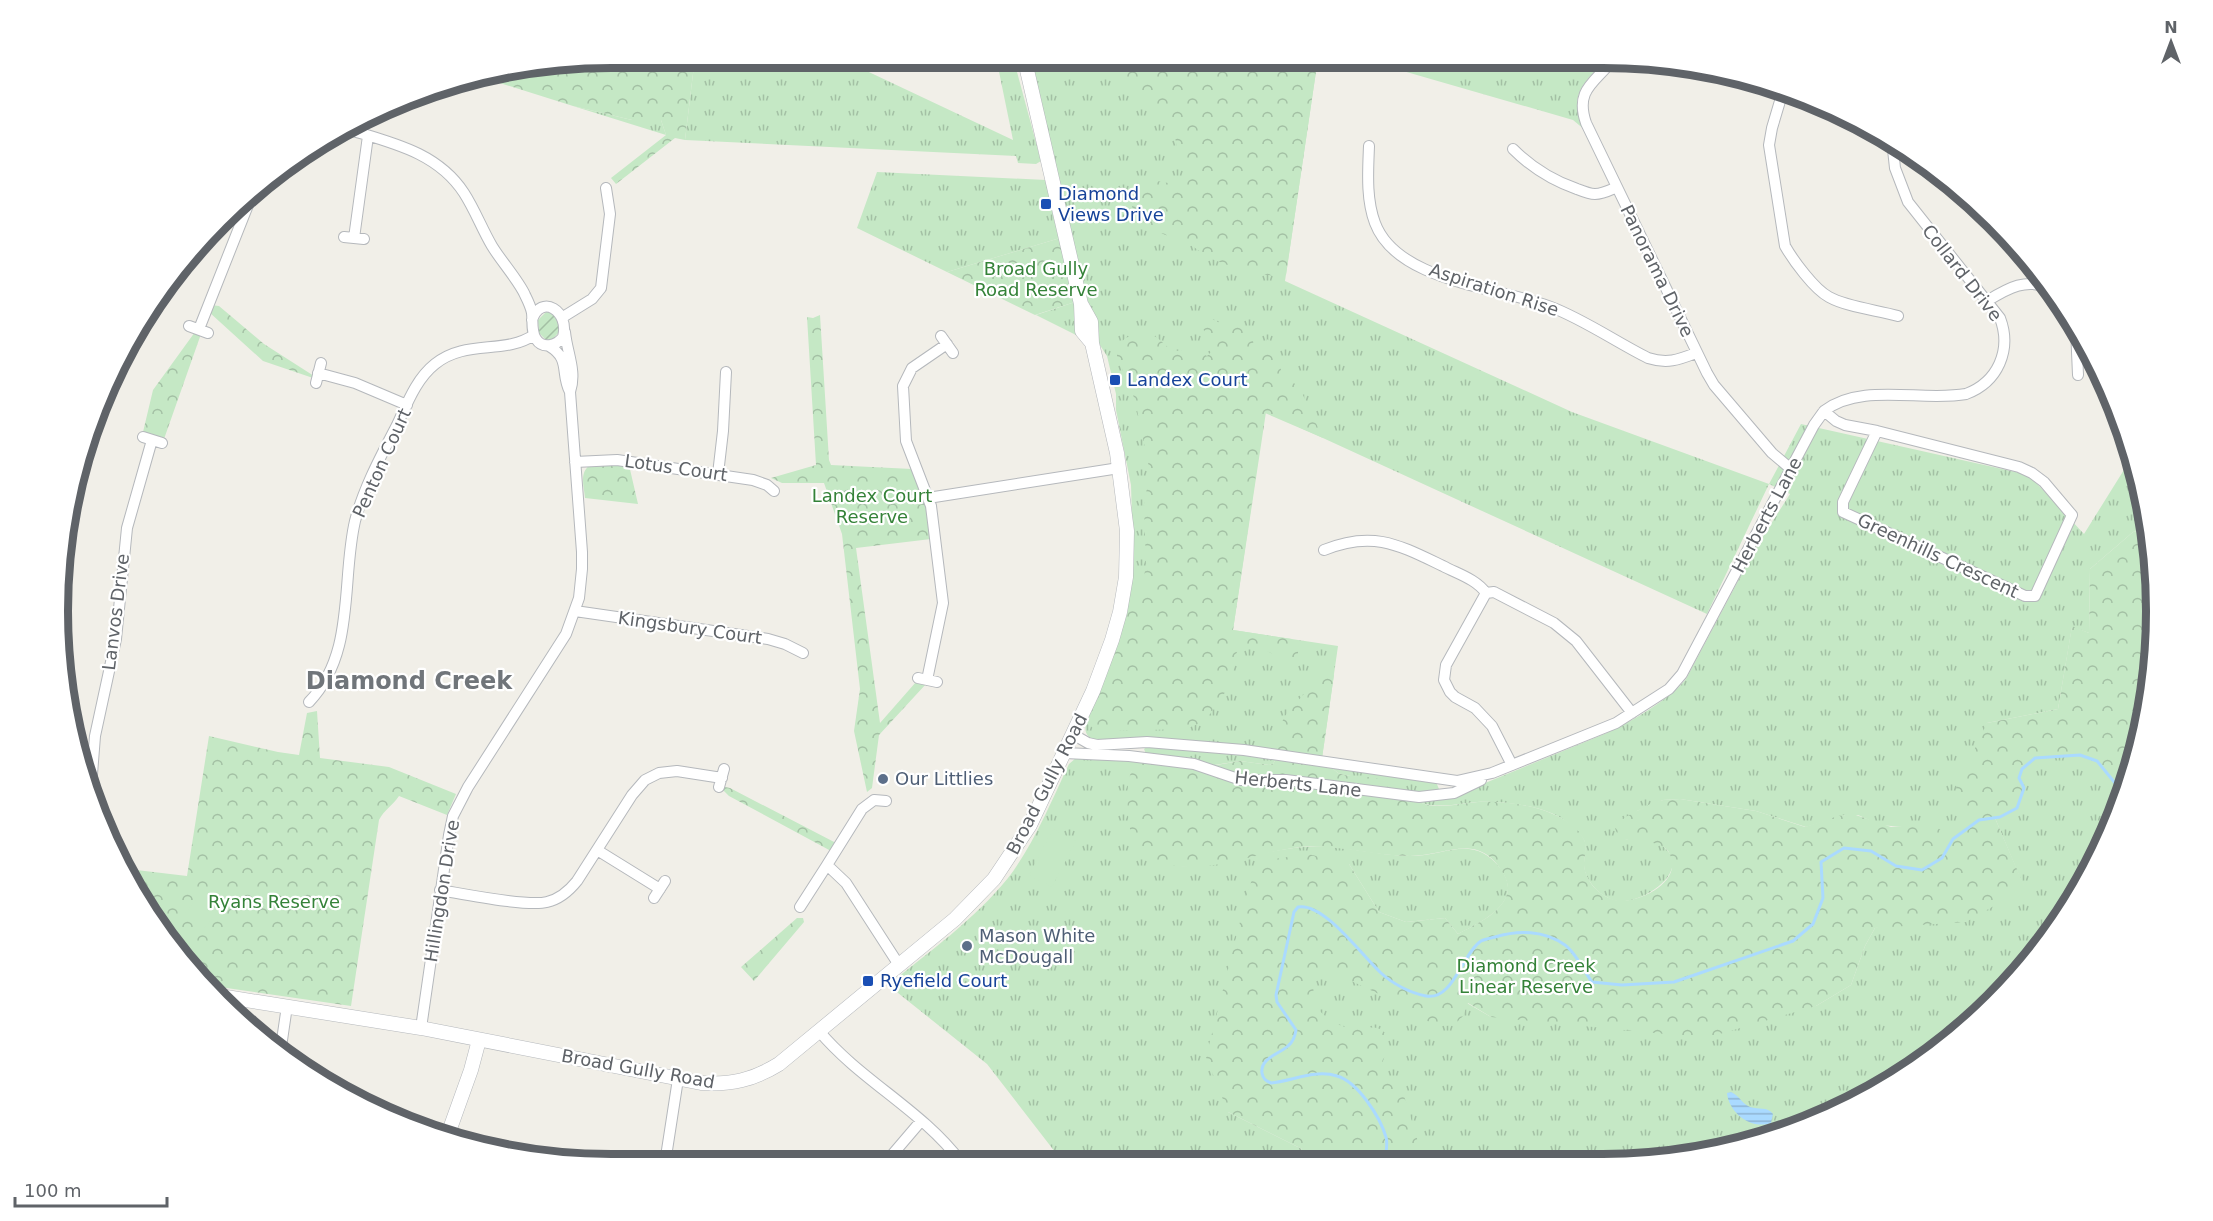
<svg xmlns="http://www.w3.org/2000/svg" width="2213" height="1221" viewBox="0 0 2213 1221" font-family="'DejaVu Sans',sans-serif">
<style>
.grass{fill:url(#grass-tufts)}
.forest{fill:url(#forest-crowns)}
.garden{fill:url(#garden-furrows)}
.pitch{fill:#c5e8c5}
.water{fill:url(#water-rules)}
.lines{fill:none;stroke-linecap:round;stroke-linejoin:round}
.stream{stroke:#aadaff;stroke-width:3}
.minor-casing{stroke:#b5b8bc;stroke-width:12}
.tertiary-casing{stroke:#b5b8bc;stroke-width:15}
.minor{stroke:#fff;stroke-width:10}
.tertiary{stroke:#fff;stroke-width:14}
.transit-dot{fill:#1a4fb4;stroke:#fff;stroke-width:2}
.service-dot{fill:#5c6f8a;stroke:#fff;stroke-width:2}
.labels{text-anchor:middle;stroke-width:4.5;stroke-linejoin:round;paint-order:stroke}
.transit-label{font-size:18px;fill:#164399;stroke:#fff;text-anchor:start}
.park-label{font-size:18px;fill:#348238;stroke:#fff}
.street-label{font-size:18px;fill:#5f6368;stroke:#fff}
.service-label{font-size:18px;fill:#4e5e75;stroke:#fff;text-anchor:start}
.district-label{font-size:24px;font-weight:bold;fill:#70757a;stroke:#fff}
.rim{fill:none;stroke:#5f6368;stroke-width:8}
</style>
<defs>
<pattern id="grass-tufts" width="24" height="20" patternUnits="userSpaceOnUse" patternTransform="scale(1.5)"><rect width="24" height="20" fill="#c5e8c5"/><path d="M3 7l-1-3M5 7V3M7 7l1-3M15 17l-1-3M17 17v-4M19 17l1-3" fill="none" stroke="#a3c0a4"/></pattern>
<pattern id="forest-crowns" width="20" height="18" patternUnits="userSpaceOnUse" patternTransform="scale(1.5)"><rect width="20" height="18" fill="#c5e8c5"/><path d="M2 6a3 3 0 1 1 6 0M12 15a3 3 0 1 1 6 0" fill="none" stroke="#a3c0a4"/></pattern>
<pattern id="garden-furrows" width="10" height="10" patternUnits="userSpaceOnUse" patternTransform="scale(1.5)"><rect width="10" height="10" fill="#c5e8c5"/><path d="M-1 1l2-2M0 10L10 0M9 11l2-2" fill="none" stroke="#a3c0a4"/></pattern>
<pattern id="water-rules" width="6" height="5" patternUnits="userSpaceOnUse" patternTransform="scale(1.5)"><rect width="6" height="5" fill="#aadaff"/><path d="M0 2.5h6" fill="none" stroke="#8eb4d2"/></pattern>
</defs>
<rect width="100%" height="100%" fill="#f1efe8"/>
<path class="grass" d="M695 57H837L1013 140 996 57H1013L1041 161 1036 164 1018 163 1016 156 685 140Z
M1031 57 1318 58 1285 281 1572 412 1769 484 1801 424 2029 475 2084 534 2127 465 2092 382 2093 367 2137 467 2147 529 2133 532 2090 569 2089 633 2072 627 2058 709 1987 723 1974 824 1953 839 1948 848 1902 827 1880 825 1858 815H1845L1806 827 1756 811 1680 799 1663 800 1637 811 1625 839C1637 841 1655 839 1664 847 1693 872 1641 905 1617 901 1601 898 1583 880 1584 863 1584 855 1587 848 1584 840 1581 833 1568 823 1561 818 1539 805 1503 801 1477 802 1455 804 1435 810 1414 800L1446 799 1602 735C1626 725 1671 699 1686 679L1755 549 1790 494 1769 484 1707 614 1266 412 1233 630 1338 646 1322 758 1095 741C1087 737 1084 732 1086 723L1133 550 1131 485 1116 410V394L1107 356 1096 339 1089 312 1043 120Z
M1358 58H1608C1585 82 1566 94 1585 130L1573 120Z
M573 106 632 120H661L666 135Z
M877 172 1046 180 1060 238 947 272 857 228Z
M1075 302 1084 339 1036 315Z
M1148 746 1277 757 1273 764 1269 765 1240 761 1208 766 1146 754 1144 749Z
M2080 755 2097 761 2124 794 2082 887 2018 976 1910 1071 1814 1122 1674 1159 1385 1160 1285 958 1446 991 1491 1017 1816 1006 1851 985 1865 946 1875 928 2024 887 1995 818 2019 778 2022 769 2035 758Z
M1076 758 1152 761 1131 772 1128 803 1177 866C1220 868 1261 850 1304 847 1339 844 1373 855 1408 856 1445 857 1473 832 1501 869 1506 877 1510 885 1507 895 1500 914 1475 925 1458 934L1445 918 1406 922 1379 912 1349 864 1228 1112 1302 1149 1298 1161H1062L987 1064 888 985C929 952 974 920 1008 878 1034 844 1051 802 1069 764Z
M1327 764 1436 782 1439 789 1438 792 1405 793 1385 781 1344 775 1338 773Z"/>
<path class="forest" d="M611 57H695L685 140 675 138 616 184 611 178 666 135 661 120H632L573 106 484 78Z
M1107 58H1318L1286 275C1269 279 1227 266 1210 258 1201 253 1193 245 1183 241 1173 237 1163 235 1153 229 1134 218 1119 195 1142 179 1158 179 1174 189 1188 178 1191 166 1179 158 1177 146 1174 137 1175 127 1172 117L1126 87Z
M1060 238 1075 302 1035 315 947 272Z
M211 305 219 306 264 344 314 376 313 378 263 361 209 312Z
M820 315 829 460 831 465 912 469 927 509 931 539 856 548 880 723 916 682 926 684 879 735 872 788 867 792 854 731 860 689 842 534 824 483H782L771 478 816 465 807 317 813 318Z
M1208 317 1228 327 1243 325 1256 332C1251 340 1253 348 1258 355L1267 353V339L1275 346 1281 370 1296 385 1302 393 1323 438 1265 413 1233 630 1292 639 1298 652V660L1288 662 1256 645 1243 644C1233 651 1235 668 1231 680 1226 694 1214 708 1205 721L1186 729 1112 731 1093 728 1089 725 1087 718 1129 591 1138 590 1142 586 1146 566 1144 504 1150 472 1135 400 1117 356C1116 337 1138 329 1154 336 1161 339 1165 347 1173 350 1181 353 1187 347 1195 349 1200 351 1203 354 1207 356L1212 351 1201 323 1204 318Z
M195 332 201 334 164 439 143 432 153 390Z
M590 465H629L638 504 585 498C584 486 579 473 590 465Z
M2147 529 2155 574 2151 682 2127 788 2124 794 2097 761 2080 755 2035 758 2022 769 2019 778 2024 788 2017 808 1995 818 2025 888 1966 922 1875 928 1865 946 1851 985 1816 1006 1706 1038 1491 1017 1468 1003 1463 1016 1454 1025 1446 1026 1427 1021 1402 1005 1343 977C1318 970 1313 977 1313 1001 1319 1014 1337 1027 1351 1028 1365 1030 1384 1021 1388 1040 1390 1053 1380 1060 1381 1072L1401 1086 1417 1138 1418 1160 1298 1161 1302 1149 1228 1112 1206 1057 1248 890 1255 872 1274 859 1308 854 1349 864 1379 912 1406 922 1445 918 1458 934C1474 925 1496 916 1505 899 1510 890 1508 882 1503 873 1478 831 1447 856 1410 856 1373 856 1337 844 1301 847 1261 851 1215 872 1176 866 1161 864 1145 858 1136 846 1127 832 1124 785 1132 770 1134 766 1138 764 1142 762L1211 766 1240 761 1269 765 1273 764 1277 757 1327 764 1338 773 1344 775C1360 777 1379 776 1393 784 1406 791 1414 802 1428 805 1445 808 1462 803 1478 802 1506 801 1539 805 1563 819 1571 824 1582 832 1585 842 1587 849 1584 857 1584 864 1585 881 1599 896 1615 900 1633 905 1672 887 1672 866 1673 827 1621 854 1615 828L1618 821 1652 803 1663 800 1680 799 1756 811 1805 827 1838 816 1853 814 1891 827 1933 825 1944 832 1949 847 1953 839 1974 824 1956 788 1987 723 2058 709 2072 626 2089 633 2090 569 2133 532Z
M1324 672 1334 675 1322 758 1277 751C1279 705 1297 710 1317 676Z
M317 711 320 758 389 767 456 794 447 815 399 796C393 805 384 810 379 820L351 1006 206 985 195 976 128 869 187 876 209 736 278 752 299 755 307 713Z
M725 787 730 788 836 843 831 851 729 796 723 790Z
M797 918H803L804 922 754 981 741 967Z"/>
<path class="garden" d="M546 312H550L557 317 559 332 552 340H546L539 333 538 320Z"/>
<path class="pitch" d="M1053 829 1076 841 1052 887 1029 875Z
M196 899 216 913 205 928 185 914Z"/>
<path class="water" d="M1731 1092C1739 1095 1742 1104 1750 1107 1759 1110 1767 1106 1773 1114L1771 1123C1751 1130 1729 1113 1727 1093Z"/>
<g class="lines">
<path class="stream" d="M1385 1160C1386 1153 1388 1143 1386 1137 1380 1117 1358 1082 1337 1076 1315 1069 1292 1081 1271 1083 1266 1081 1263 1079 1262 1073 1260 1058 1279 1054 1288 1046 1293 1042 1295 1036 1296 1030L1277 1002 1276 995 1294 912 1298 907C1324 902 1362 956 1381 973 1393 984 1410 993 1426 996 1453 1001 1462 954 1481 941 1485 939 1491 938 1495 937 1518 930 1544 930 1565 945 1576 953 1584 971 1592 982L1622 985 1674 982 1793 941 1813 924 1823 898 1821 862 1844 848 1871 851 1896 866 1922 870 1942 858 1953 839 1979 820 2000 817 2017 808 2024 788 2019 778 2022 769 2035 758 2080 755 2097 761 2124 794"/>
<defs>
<path id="minor" d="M1614 58C1597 82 1574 88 1586 123L1707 373 1714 385 1772 453 1791 469
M1783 91 1772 128 1769 145 1785 246C1793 260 1814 289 1829 297 1847 307 1877 310 1898 316
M350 130C393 143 438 153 464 193 475 210 482 229 492 246 501 261 519 281 525 295 528 301 531 307 532 313 533 321 531 332 536 339 543 350 557 345 563 337 570 311 541 293 532 320
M1369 146C1368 172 1366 199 1375 223 1397 282 1499 287 1551 307 1583 319 1616 342 1648 358 1667 364 1678 360 1696 353
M1513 149C1532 168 1551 180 1577 189 1582 191 1589 194 1595 194 1603 194 1610 190 1617 187
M344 237 364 239
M354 238 368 136
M1987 301C2008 288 2027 277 2051 289
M563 317 592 299 601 288 610 214 606 188
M189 326 208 333
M2076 328 2078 375
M199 329 252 195
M941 336 953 353
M549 346C571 359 560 373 570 392
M318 373 355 383 407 405
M316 383 321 363
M1824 411C1861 382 1922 402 1966 394 1998 382 2012 350 2000 318L1908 202 1895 168 1892 140
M143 437 162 443
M575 462 617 460 753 480 767 485 774 491
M718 474 723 431 726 372
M928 498 1119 468
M1324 550C1373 530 1399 545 1443 566 1458 574 1476 579 1486 593
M575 611 768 639 785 644 803 653
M918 678 937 682
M927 680 943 603 931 506 906 441 903 386 912 368 947 344
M309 702C356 653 341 581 355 521 364 487 381 456 397 425 407 404 416 379 435 364 466 339 504 355 534 335
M1074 735 1088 743 1097 745 1147 742 1244 750 1457 781 1492 773 1616 723 1669 689 1682 674 1814 425 1824 411 1836 421 1845 425 1877 431 2019 467 2032 473 2044 482 2072 515 2035 596H2025L1843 512V502L1877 431
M1065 753 1129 756 1194 764 1241 780H1286L1419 797 1454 793 1481 780
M1512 765 1492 726 1475 708 1455 697 1450 692 1444 680 1446 665 1486 593 1494 592 1554 623 1576 641 1632 713
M91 787 95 736 116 639 127 528 152 440
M719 787 724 769
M886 801 874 800 862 809 827 865 846 883 899 965
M597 850 660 889
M440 890C464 894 527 907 547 902 560 899 569 891 577 881L632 795 645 780 659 773 677 771 722 778
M654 898 665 881
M800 907 827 865
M421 1028 449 835 453 816 468 787 566 634 579 598 582 569V552L570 392C577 371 567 353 565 332
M819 1031C861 1081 922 1110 961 1162
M281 1047 287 1006
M886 1162 921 1121
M665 1163 678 1079"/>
<path id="tertiary" d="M1024 57 1081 304 1082 331 1092 343
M220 996 421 1028 701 1083C731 1085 753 1080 779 1064L955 919 994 879 1030 825 1093 691 1112 640 1120 612 1126 577 1127 531 1117 453 1092 343 1091 322 1081 304
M447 1137 471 1070 479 1040"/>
</defs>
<use href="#minor" class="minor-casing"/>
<use href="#tertiary" class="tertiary-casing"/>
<use href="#minor" class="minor"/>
<use href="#tertiary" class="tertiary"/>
</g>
<g class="transit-dot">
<rect x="1040" y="198" width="12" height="12" rx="3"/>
<rect x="1109" y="374" width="12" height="12" rx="3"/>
<rect x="862" y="975" width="12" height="12" rx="3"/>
</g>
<g class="service-dot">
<circle cx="883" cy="779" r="6"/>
<circle cx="967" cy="946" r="6"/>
</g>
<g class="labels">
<g class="transit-label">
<text x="1058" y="200">Diamond<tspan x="1058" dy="21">Views Drive</tspan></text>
<text x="1127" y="386">Landex Court</text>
<text x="880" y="987">Ryefield Court</text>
</g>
<g class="park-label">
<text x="1036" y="275">Broad Gully<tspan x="1036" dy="21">Road Reserve</tspan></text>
<text x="872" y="502">Landex Court<tspan x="872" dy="21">Reserve</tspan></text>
<text x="274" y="908">Ryans Reserve</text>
<text x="1526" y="972">Diamond Creek<tspan x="1526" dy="21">Linear Reserve</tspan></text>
</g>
<g class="street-label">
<text transform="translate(1657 271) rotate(64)" y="6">Panorama Drive</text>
<text transform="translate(1962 273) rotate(52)" y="6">Collard Drive</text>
<text transform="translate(1494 290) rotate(18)" y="6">Aspiration Rise</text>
<text transform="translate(382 463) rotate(-66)" y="6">Penton Court</text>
<text transform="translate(676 468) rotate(8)" y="6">Lotus Court</text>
<text transform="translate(1767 515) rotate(-62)" y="6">Herberts Lane</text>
<text transform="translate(1938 556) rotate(25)" y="6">Greenhills Crescent</text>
<text transform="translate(116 612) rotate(-83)" y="6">Lanvos Drive</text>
<text transform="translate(690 628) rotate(8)" y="6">Kingsbury Court</text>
<text transform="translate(1047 784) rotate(-63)" y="6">Broad Gully Road</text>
<text transform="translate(1298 784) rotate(6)" y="6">Herberts Lane</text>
<text transform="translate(442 891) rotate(-81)" y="6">Hillingdon Drive</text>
<text transform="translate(638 1069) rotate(10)" y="6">Broad Gully Road</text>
</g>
<g class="service-label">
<text x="895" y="785">Our Littlies</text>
<text x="979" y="942">Mason White<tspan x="979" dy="21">McDougall</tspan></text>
</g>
<g class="district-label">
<text x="409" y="689">Diamond Creek</text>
</g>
</g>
<path d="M0 0H2213V1221H0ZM611 68H1603A543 543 0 0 1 2146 611V611A543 543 0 0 1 1603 1154H611A543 543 0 0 1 68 611V611A543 543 0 0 1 611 68Z" fill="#fff" fill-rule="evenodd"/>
<path class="rim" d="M611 68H1603A543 543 0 0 1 2146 611V611A543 543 0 0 1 1603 1154H611A543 543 0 0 1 68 611V611A543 543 0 0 1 611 68Z"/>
<g transform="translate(2171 42)" stroke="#ffffff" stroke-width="4.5" paint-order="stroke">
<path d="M0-4.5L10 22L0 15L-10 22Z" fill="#5f6368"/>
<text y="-9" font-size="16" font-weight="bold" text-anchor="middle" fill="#5f6368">N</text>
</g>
<path d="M15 1197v9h152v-9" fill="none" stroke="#5f6368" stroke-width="3"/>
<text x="24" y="1197" font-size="18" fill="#5f6368" stroke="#ffffff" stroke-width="4.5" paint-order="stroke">100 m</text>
</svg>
